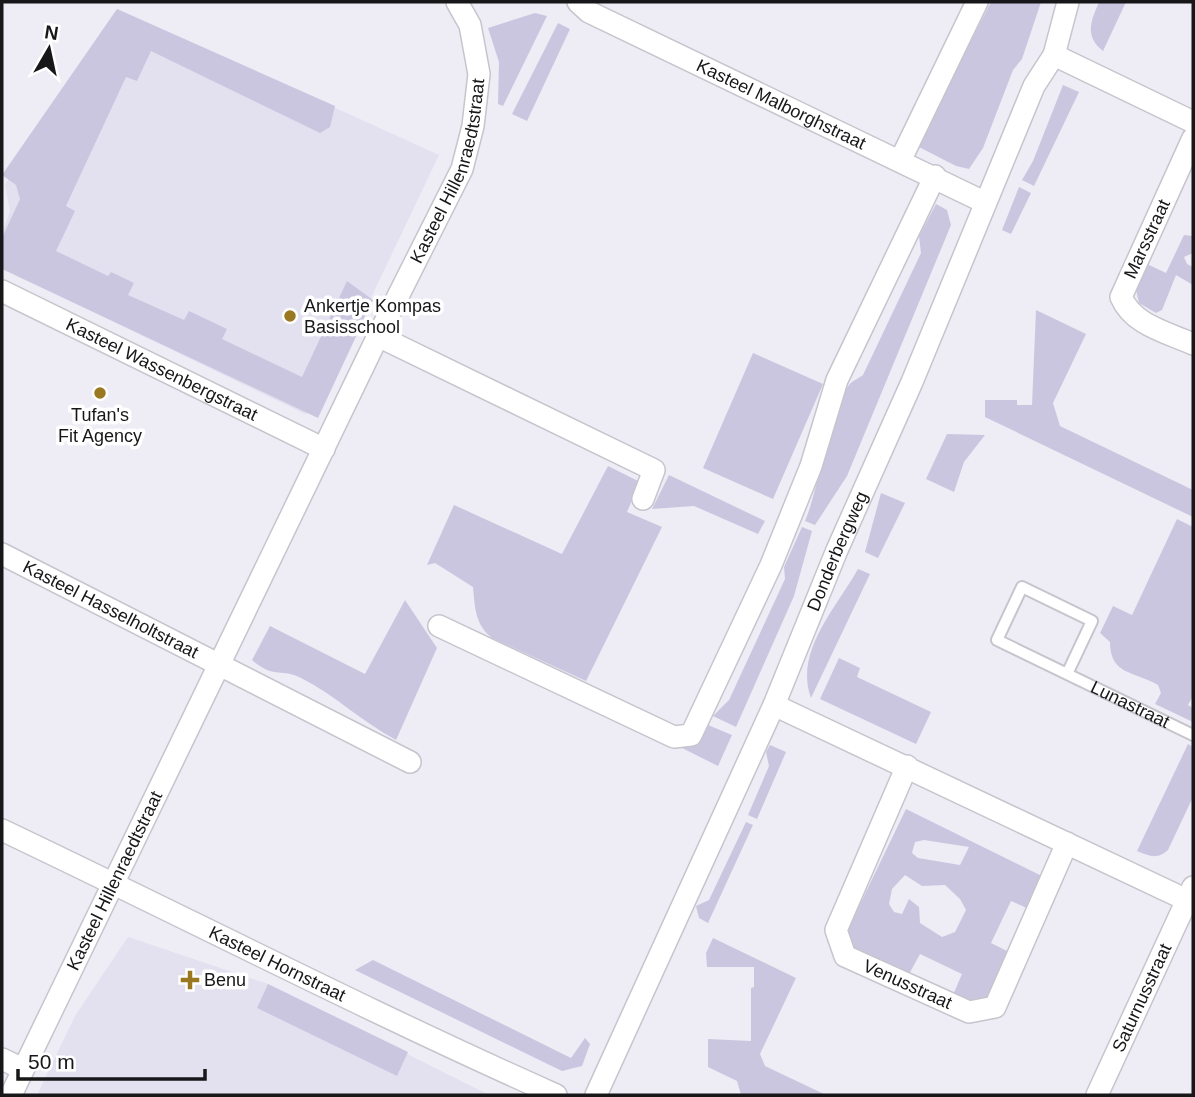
<svg xmlns="http://www.w3.org/2000/svg" width="1195" height="1097" viewBox="0 0 1195 1097" font-family="Arial,sans-serif">
<style>
.built{fill:#e3e0f0}
.green{fill:#cbc6e0;fill-rule:evenodd}
.lines{fill:none;stroke-linecap:round;stroke-linejoin:round}
.lane-casing{stroke:#c6c5cd;stroke-width:14}
.street-casing{stroke:#c6c5cd;stroke-width:24}
.lane{stroke:#fff;stroke-width:10}
.street{stroke:#fff;stroke-width:21}
.poi-dot{fill:#9a7822;stroke:#fff;stroke-width:2.5}
.labels{text-anchor:middle;stroke-width:7;stroke-linejoin:round;paint-order:stroke}
.street-label{font-size:18px;fill:#171719;stroke:#fff}
.poi-label{font-size:18px;fill:#171719;stroke:#fff;text-anchor:start}
</style>
<rect width="100%" height="100%" fill="#eeecf5"/>
<path class="built" d="M117 9 439 155 317 411 305 414 2 268V233L10 211 5 185Z
M128 937 268 984 489 1095H37L75 1016Z"/>
<path class="green" d="M991 2H1041L1022 59 1013 70 983 148 969 169 956 166 917 146Z
M1099 2H1126L1103 51C1084 36 1091 21 1099 2Z
M117 9 335 106 330 127 320 133 151 51 137 81 126 77 66 206 75 211 56 251 108 276 111 272 134 283 128 295 184 320 189 311 227 329 222 339 302 377 347 281 373 300 318 418 2 269V238L20 199 16 185 2 175Z
M535 13 547 16 503 106 498 104 499 62 488 28Z
M558 23 570 29 527 121 512 114Z
M1063 85 1079 92 1034 186 1022 180 1033 161Z
M1019 187 1031 193 1011 234 1002 230Z
M936 204 947 210 951 225 847 476 815 525 805 521C819 489 831 406 849 385 852 381 859 378 863 375L921 253 919 236Z
M1184 235 1193 236V253L1184 257 1187 264 1193 267V285L1176 275 1162 310 1156 313 1139 303 1135 285 1147 264 1166 273Z
M1036 310 1086 334 1053 403 1060 426 1193 490V517L985 417V400H1017V405H1032Z
M753 353 823 384 773 499 703 468Z
M947 434 985 435 964 462 954 492 926 479Z
M608 466 640 482 627 512 662 527 586 681 492 638C475 624 475 608 473 587L435 563 427 565 454 505 562 554Z
M669 475 765 521 758 534 694 506 652 509Z
M881 493 905 503 878 558 865 552Z
M1177 519 1193 527V696L1188 705 1193 708V722L1155 704 1161 693 1158 685C1134 671 1110 675 1110 642L1100 633 1113 606 1132 615Z
M802 527 812 531 794 596 736 727 713 716 729 700 785 579 784 567Z
M858 569 870 574 811 698C794 652 836 608 858 569Z
M405 600 437 648 396 740C362 722 335 695 301 678 280 667 276 680 252 660L270 626 365 674Z
M839 658 860 668 857 677 931 712 916 744 820 699Z
M708 725 732 735 718 766 674 744C689 743 701 739 708 725Z
M1188 744 1193 747V797L1168 850C1157 860 1149 856 1137 851Z
M770 745 786 752 757 819 748 815 769 766 766 752Z
M906 809 1050 880 1029 909 1011 901 991 943 1009 952 994 996 979 1007 953 995 962 974 920 954 908 976 855 951 848 942 849 927ZM924 840 969 847 960 865 918 858 912 853 915 842ZM905 875 922 886 945 885 960 899 966 910 955 932 942 937 920 923 919 907 909 899 902 914 894 912 889 904 892 889Z
M746 822 753 825 708 923 699 918 696 906 709 900Z
M713 938 796 978 760 1054 765 1066 826 1095H741L737 1081 708 1067V1039L751 1041V988L754 987V967H707L706 953Z
M373 960 571 1058 585 1038 590 1044 582 1066 562 1071 355 970Z
M268 984 408 1052 397 1076 257 1008Z"/>
<g class="lines">
<defs>
<g id="lane">
<path id="s1" d="M1067 674 1092 621 1022 587 997 640 1193 735"/>
</g>
<g id="street">
<path id="s2" d="M578 2 589 12 984 202"/>
<path d="M1054 55 1193 122"/>
<path d="M1193 138 1121 297C1133 325 1166 332 1193 344"/>
<path d="M900 161 977 2"/>
<path id="s3" d="M2 291 324 449"/>
<path d="M378 336 654 470 643 499"/>
<path id="s4" d="M2 554 410 762"/>
<path d="M439 626 674 737 691 735 771 565 811 466 837 380 935 176"/>
<path d="M774 705 1193 903"/>
<path id="s5" d="M907 766 836 930 845 956 969 1012 995 1007 1067 843"/>
<path id="s6" d="M2 830C187 918 369 1012 556 1095"/>
<path d="M2 1059 23 1069"/>
<path id="s7" d="M11 1095 378 336 462 169 473 126 479 74 470 25 457 2"/>
<path id="s8" d="M596 1095 774 705 837 550 912 382 1034 86 1054 55 1068 2"/>
<path id="s9" d="M1097 1095 1193 887"/>
</g>
</defs>
<use href="#lane" class="lane-casing"/>
<use href="#street" class="street-casing"/>
<use href="#lane" class="lane"/>
<use href="#street" class="street"/>
</g>
<g class="poi-dot">
<circle cx="290" cy="316" r="7"/>
<circle cx="100" cy="393" r="7"/>
<path d="M186.5 969.5h7v7h7v7h-7v7h-7v-7h-7v-7h7z"/>
</g>
<g class="labels">
<g class="street-label">
<text dy="6" stroke="none"><textPath href="#s2" startOffset="228">Kasteel Malborghstraat</textPath></text>
<text dy="6" stroke="none"><textPath href="#s7" startOffset="1024">Kasteel Hillenraedtstraat</textPath></text>
<text transform="translate(1147 239) rotate(-65)" y="6">Marsstraat</text>
<text dy="6" stroke="none"><textPath href="#s3" startOffset="178">Kasteel Wassenbergstraat</textPath></text>
<text dy="6" stroke="none"><textPath href="#s8" startOffset="595">Donderbergweg</textPath></text>
<text dy="6" stroke="none"><textPath href="#s4" startOffset="122">Kasteel Hasselholtstraat</textPath></text>
<text dy="6" stroke="none"><textPath href="#s1" startOffset="343">Lunastraat</textPath></text>
<text dy="6" stroke="none"><textPath href="#s7" startOffset="238">Kasteel Hillenraedtstraat</textPath></text>
<text dy="6" stroke="none"><textPath href="#s6" startOffset="306">Kasteel Hornstraat</textPath></text>
<text dy="6" stroke="none"><textPath href="#s5" startOffset="275">Venusstraat</textPath></text>
<text dy="6" stroke="none"><textPath href="#s9" startOffset="107">Saturnusstraat</textPath></text>
</g>
<g class="poi-label">
<text x="304" y="312">Ankertje Kompas<tspan x="304" dy="21">Basisschool</tspan></text>
<text x="100" y="421" text-anchor="middle">Tufan's<tspan x="100" dy="21">Fit Agency</tspan></text>
<text x="204" y="986">Benu</text>
</g>
</g>
<rect width="1195" height="1097" fill="none" stroke="#171719" stroke-width="7"/>
<g transform="translate(49 49) rotate(9)" stroke="#ffffff" stroke-width="5" paint-order="stroke">
<path d="M0-5L12 26L0 18L-12 26Z" fill="#171719"/>
<text y="-10" font-size="19" font-weight="bold" text-anchor="middle" fill="#171719">N</text>
</g>
<path d="M18 1069v10h187v-10" fill="none" stroke="#171719" stroke-width="3.5"/>
<text x="28" y="1069" font-size="21" fill="#171719" stroke="#ffffff" stroke-width="5" paint-order="stroke">50 m</text>
</svg>
